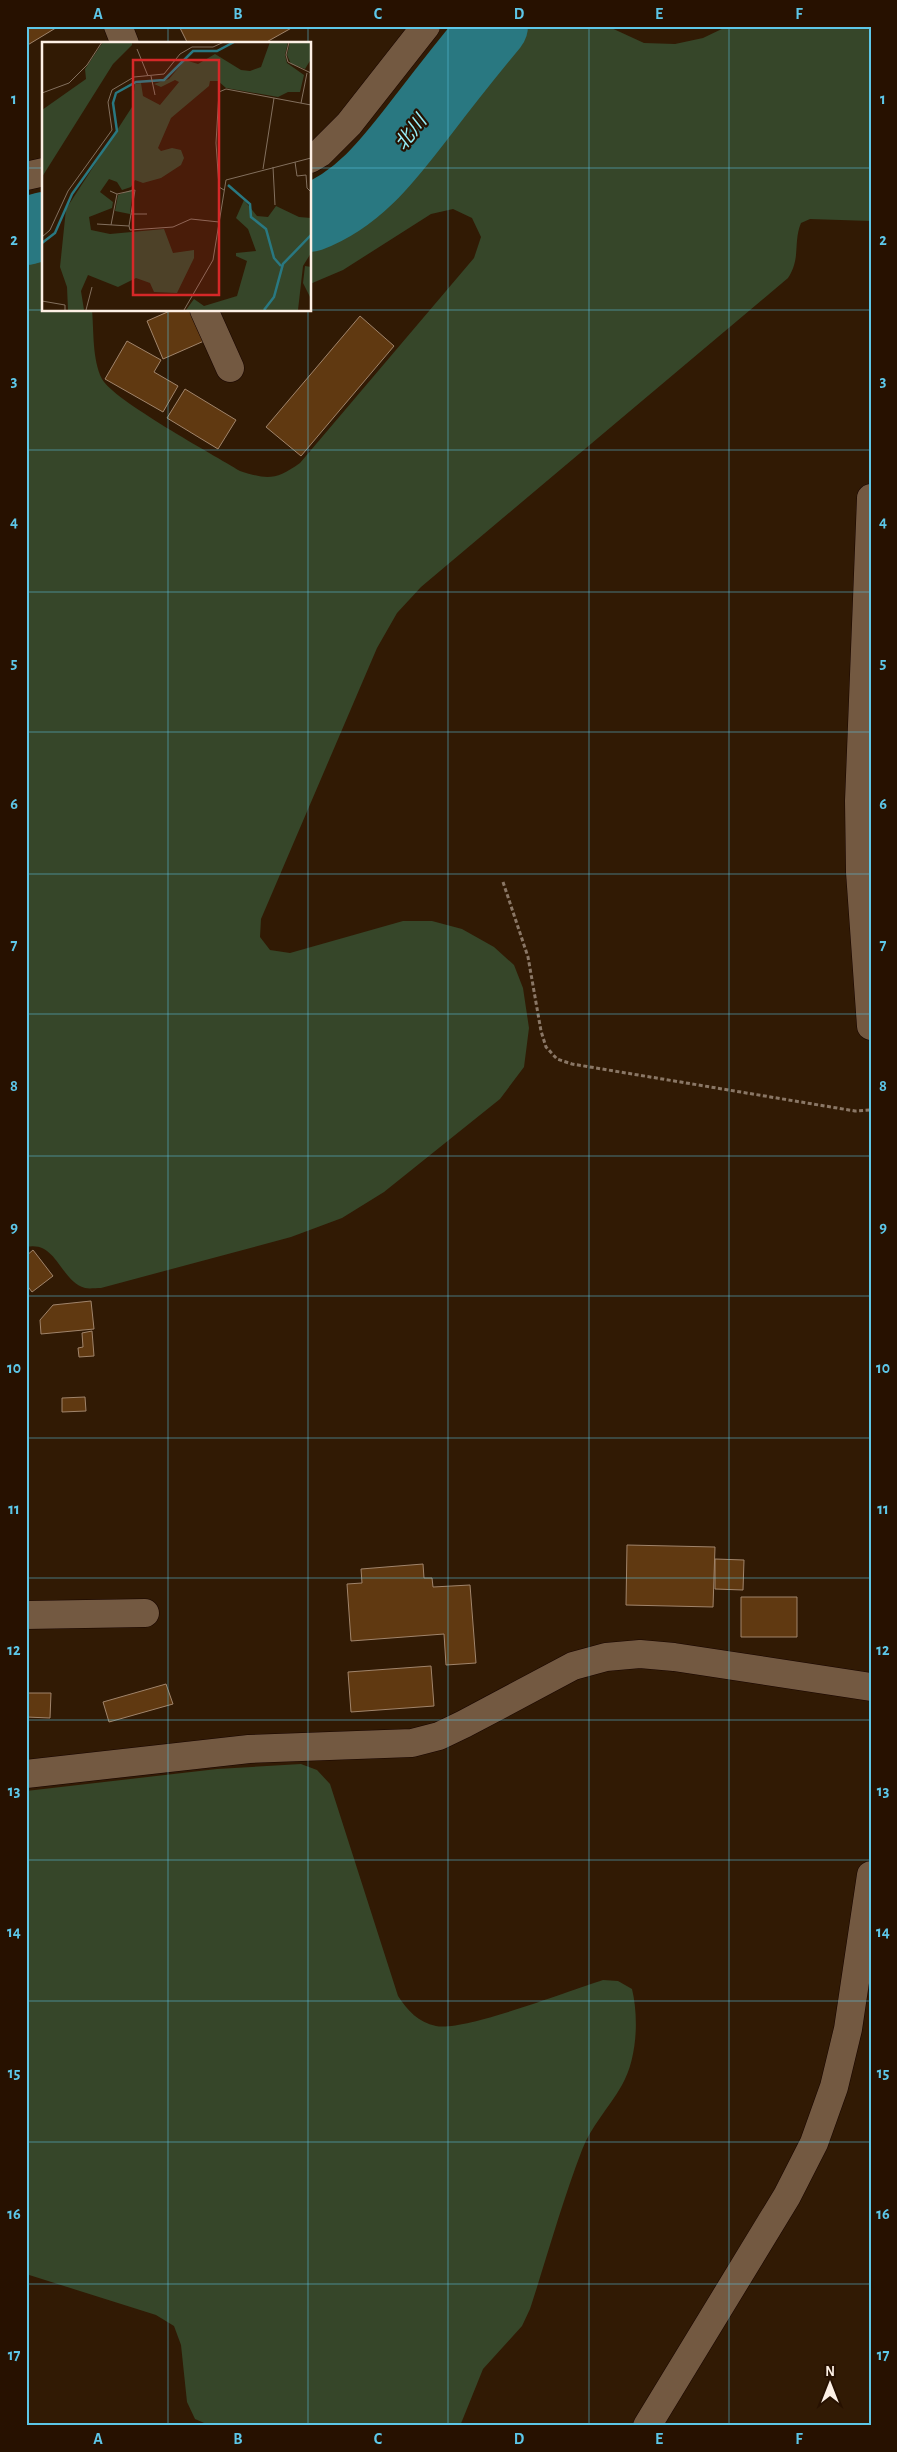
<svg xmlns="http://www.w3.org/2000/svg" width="897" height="2452" viewBox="0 0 897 2452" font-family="'Alegreya Sans','Noto Sans JP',sans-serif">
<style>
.green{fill:#364629}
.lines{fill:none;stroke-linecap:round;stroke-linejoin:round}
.river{stroke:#297881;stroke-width:68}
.building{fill:#603911;stroke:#a0846b}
.minor-casing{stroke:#180500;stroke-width:29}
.path{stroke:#8a7766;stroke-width:3;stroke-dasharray:4 2.5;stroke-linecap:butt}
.minor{stroke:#735941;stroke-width:28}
.grid{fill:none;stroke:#5dc7e8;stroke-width:1;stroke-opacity:0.55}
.labels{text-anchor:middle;stroke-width:4.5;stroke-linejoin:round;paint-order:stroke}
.water-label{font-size:19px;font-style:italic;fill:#98eff9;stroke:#271100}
.inset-river{fill:none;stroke:#297881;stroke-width:2.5}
.inset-road{fill:none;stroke:#83705e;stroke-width:1}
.view{fill:#d62828;fill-opacity:0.15;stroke:#d62828;stroke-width:2.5}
.inset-edge{fill:none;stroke:#fdf0e5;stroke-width:2.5}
.neatline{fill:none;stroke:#5dc7e8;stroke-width:2}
.grid-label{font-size:16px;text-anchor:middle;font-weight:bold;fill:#5dc7e8}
</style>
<rect width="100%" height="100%" fill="#311a04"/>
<path class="green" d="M512 26H607L644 43 675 44 703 38 728 26H871V221L810 219 801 223C793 242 801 259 788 278L421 587 397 613 377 648 261 919 260 937 270 950 290 953 403 921H432L462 929 494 947 514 965 523 988 529 1028 524 1067 500 1099 384 1192 342 1218 291 1237 101 1288C96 1288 89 1289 85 1288 60 1281 57 1240 26 1247V248L44 241V310H92C94 331 92 359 102 379 113 400 214 455 240 471 268 480 276 480 300 463L474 258 481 237 472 218 453 209 431 214 343 270 310 284V233L333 224 370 199 399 168Z
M301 1764 317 1770 330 1784 398 1996C408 2011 418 2022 436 2026 463 2032 571 1990 603 1980L618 1981 632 1989C639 2018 637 2059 622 2085 609 2108 591 2126 582 2150 562 2202 547 2257 530 2309L522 2326 483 2369 460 2426H211L195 2419 187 2402 181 2345 174 2326 156 2315 26 2274V1791L217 1769Z"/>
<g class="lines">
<path class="river" d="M310 218C361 199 392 155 424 114 447 84 470 55 494 26
M26 231 44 226"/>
</g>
<path class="building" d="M26 26H59L26 46Z
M179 26H295L263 44H188Z
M172 310H190L204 341 163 359 147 321Z
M360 316 394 346 301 456 266 427Z
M127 341 161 360 154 372 178 386 163 412 105 379Z
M185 389 236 420 218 449 167 418Z
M33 1250 53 1276 32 1292 26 1284V1256Z
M91 1301 94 1329 41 1334 40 1320 53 1305Z
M92 1331 94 1356 79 1357 78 1348 83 1347 82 1333Z
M85 1397 86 1411 62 1412V1398Z
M627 1545 715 1547 713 1607 626 1605Z
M715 1559 744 1560 743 1590 715 1589Z
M423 1564 424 1578H432L433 1587 470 1585 476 1663 446 1665 444 1634 351 1641 347 1584 362 1583 361 1569Z
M741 1597H797V1637H741Z
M431 1666 434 1706 351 1712 348 1672Z
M166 1684 173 1704 109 1722 103 1702Z
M26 1693H51L50 1718 26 1717Z"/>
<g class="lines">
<defs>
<path id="minor" d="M118 26 125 44
M310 159 320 153 349 124 426 26
M26 176 44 172
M204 310 230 368
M871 498 859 801 860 872 871 1026
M26 1615 145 1613
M26 1774 249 1749 412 1743 439 1736 464 1724 573 1666 606 1657 640 1654 674 1657 871 1687
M647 2426 787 2196 814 2143 834 2087 848 2029 871 1875"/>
</defs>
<use href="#minor" class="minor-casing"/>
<path class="path" d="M503 882 528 957 541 1031 546 1047 557 1059 572 1064 855 1111 871 1110"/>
<use href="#minor" class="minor"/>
</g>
<path class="grid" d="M168 26V44M308 26V44M448 26V2426M589 26V2426M729 26V2426M26 168H44M310 168H871M26 310H44M168 310V2426M308 310V2426M310 310H871M26 450H871M26 592H871M26 732H871M26 874H871M26 1014H871M26 1156H871M26 1296H871M26 1438H871M26 1578H871M26 1720H871M26 1860H871M26 2001H871M26 2142H871M26 2284H871"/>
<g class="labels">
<g class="water-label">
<text transform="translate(410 132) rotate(-52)" y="7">北川</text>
</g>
</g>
<g transform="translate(42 42)">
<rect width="269" height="269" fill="#311a04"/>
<path d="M61 0H90V3L71 22 0 135V68L44 37 43 27ZM228 0H246L243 13 245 21 262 33 258 50H246L236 55 184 46 176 39H168L167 44 129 76 116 106 119 109 130 106 139 108 142 116 139 123 119 136 101 141 93 138 89 145 80 148 75 140 67 137 58 150 71 160 70 166 47 175 49 188 68 192 122 187 131 211 152 208V216L135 251 112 250 108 241 94 236 76 245 46 233 39 249 42 268H26L25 245 18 225 24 167 90 65 93 42 99 41 101 54 118 63 137 40 133 38 119 45 112 42 127 37 143 18 156 22 173 12 199 28 208 29 219 25ZM248 0H269V17L263 27 249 22 245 13ZM91 147 88 172 73 169 76 153ZM202 158 215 174 226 175 234 164 257 175 269 176V211L261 224 256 268H144L152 257 162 264 195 254 205 219 194 214V211L214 209 206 187 194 176ZM263 224 269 225V257L261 241Z" fill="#364629"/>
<path class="inset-river" d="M186 143 208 162 209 175 224 187 232 216 239 224M0 201 13 191 30 152 75 89 71 61 74 51 94 40 122 38 151 9H175L192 0M222 268 232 255 241 222 269 193"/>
<path class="inset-road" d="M247 0 244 13 246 20 269 31M95 7 106 34M109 34 113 53M0 51 27 41 45 23 60 0M259 61 265 31M253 120 255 134 264 133 265 146 269 150M231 125 233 163M221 127 232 56M182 148 177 145 174 101 177 50 184 47 269 63M68 149 75 152 93 148 87 184M89 172H105M55 182 87 184 88 188 131 185 149 177 177 180M69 183 75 152M0 195 8 188 26 149 70 88 66 60 70 48 92 35 122 32 138 12 150 5H171L182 0M0 259 23 263V268M44 268 50 245M142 268 171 218 184 138 269 116"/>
<path class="view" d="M91 18H177V253H91Z"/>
<rect width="269" height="269" class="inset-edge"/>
</g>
<rect width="897" height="2452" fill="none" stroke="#271100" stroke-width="55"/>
<g transform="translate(830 2384)" stroke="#271100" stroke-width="4" paint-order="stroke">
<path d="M0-4L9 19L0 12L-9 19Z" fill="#fdf0e5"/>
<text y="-8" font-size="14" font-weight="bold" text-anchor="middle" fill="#fdf0e5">N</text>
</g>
<rect x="28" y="28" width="842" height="2396" class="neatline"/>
<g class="grid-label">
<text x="98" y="19">A</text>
<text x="238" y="19">B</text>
<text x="378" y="19">C</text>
<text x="519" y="19">D</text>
<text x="659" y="19">E</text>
<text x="799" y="19">F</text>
<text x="14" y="104">1</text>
<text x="883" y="104">1</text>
<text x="14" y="245">2</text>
<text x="883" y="245">2</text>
<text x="14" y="386">3</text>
<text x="883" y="386">3</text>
<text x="14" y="527">4</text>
<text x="883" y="527">4</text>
<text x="14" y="668">5</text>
<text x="883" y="668">5</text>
<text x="14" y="809">6</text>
<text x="883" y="809">6</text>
<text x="14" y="950">7</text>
<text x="883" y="950">7</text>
<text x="14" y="1091">8</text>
<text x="883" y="1091">8</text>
<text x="14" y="1232">9</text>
<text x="883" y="1232">9</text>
<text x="14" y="1373">10</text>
<text x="883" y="1373">10</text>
<text x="14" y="1514">11</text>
<text x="883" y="1514">11</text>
<text x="14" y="1655">12</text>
<text x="883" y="1655">12</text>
<text x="14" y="1796">13</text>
<text x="883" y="1796">13</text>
<text x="14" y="1937">14</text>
<text x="883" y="1937">14</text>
<text x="14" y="2078">15</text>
<text x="883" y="2078">15</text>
<text x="14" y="2219">16</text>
<text x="883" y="2219">16</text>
<text x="14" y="2360">17</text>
<text x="883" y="2360">17</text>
<text x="98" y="2444">A</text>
<text x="238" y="2444">B</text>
<text x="378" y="2444">C</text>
<text x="519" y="2444">D</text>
<text x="659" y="2444">E</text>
<text x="799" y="2444">F</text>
</g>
</svg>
